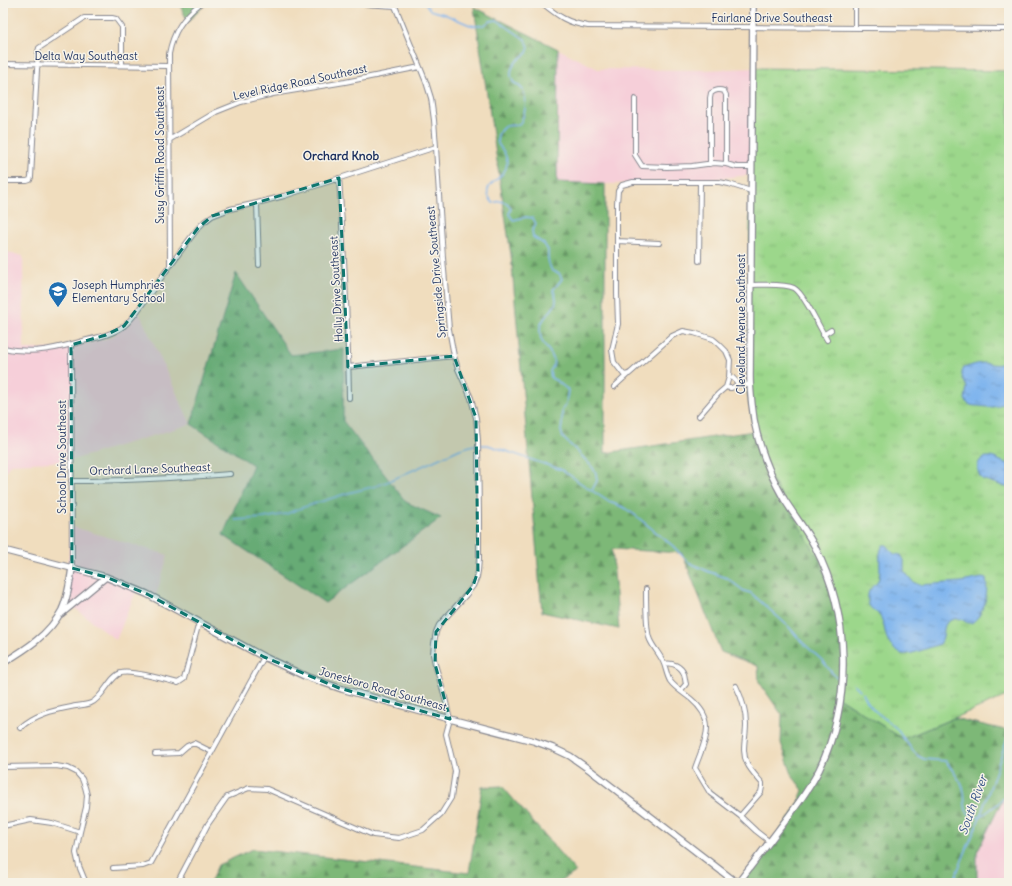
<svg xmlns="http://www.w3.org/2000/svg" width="1012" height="886" viewBox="0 0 1012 886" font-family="Delius,sans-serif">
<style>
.built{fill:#f6cfd9}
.grass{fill:url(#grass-tufts);stroke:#5c8374}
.forest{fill:url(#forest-firs);stroke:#4c746a}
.water{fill:url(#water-ripples);stroke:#4e72a6}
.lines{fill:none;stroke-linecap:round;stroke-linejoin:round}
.stream{stroke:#80b5ee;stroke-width:1.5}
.street-casing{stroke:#86868e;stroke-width:6}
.secondary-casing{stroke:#86868e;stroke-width:8}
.street{stroke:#fff;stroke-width:4}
.secondary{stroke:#fff;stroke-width:5.5}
.marked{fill:#0f766e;fill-opacity:0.2;stroke:#0f766e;stroke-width:3;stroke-dasharray:8 5;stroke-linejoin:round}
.labels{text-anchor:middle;stroke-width:3;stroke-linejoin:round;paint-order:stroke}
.street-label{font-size:11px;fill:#1b2f5e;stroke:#f7f3e8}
.poi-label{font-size:11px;fill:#1b2f5e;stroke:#f7f3e8;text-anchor:start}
.neighbourhood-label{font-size:12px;font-weight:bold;fill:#1b2f5e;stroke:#f7f3e8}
.water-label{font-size:12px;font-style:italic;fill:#395789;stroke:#f7f3e8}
</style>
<defs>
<pattern id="grass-tufts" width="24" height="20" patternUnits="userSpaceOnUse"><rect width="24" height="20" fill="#9cd78b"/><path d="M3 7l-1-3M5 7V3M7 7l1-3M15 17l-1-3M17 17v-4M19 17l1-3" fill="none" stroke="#86b97a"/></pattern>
<pattern id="forest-firs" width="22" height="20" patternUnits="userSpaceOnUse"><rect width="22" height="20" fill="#7db877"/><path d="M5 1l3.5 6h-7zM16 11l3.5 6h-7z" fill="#669665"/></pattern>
<pattern id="water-ripples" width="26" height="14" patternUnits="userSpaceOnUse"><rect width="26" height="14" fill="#80b5ee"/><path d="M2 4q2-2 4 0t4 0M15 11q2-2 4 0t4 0" fill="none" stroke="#6894c4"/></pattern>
</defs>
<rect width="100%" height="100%" fill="#f7f3e8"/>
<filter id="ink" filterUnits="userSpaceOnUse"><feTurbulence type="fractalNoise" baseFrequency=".025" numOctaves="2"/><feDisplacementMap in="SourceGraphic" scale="8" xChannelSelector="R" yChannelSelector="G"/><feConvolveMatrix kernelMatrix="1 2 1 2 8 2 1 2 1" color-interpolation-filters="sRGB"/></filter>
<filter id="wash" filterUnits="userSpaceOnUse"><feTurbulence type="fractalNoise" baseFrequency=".012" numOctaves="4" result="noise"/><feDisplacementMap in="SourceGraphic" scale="16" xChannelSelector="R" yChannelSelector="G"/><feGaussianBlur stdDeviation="0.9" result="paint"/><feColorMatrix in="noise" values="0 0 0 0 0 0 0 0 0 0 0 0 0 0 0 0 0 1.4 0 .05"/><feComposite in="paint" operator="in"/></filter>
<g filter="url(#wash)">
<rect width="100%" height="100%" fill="#f0ddbe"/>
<path class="built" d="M558 49 598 69 702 70 755 68 751 122 749 175 688 182 605 184 557 182Z
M3 251 23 256 24 349H59L112 337 138 310 191 424 69 461 10 464 3 476Z
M70 526 168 555 155 599 137 589 116 640 67 602Z
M1009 787V883H977V852Z"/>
<path class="grass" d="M755 68 1009 71V695L903 739 838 697 778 490 758 456 748 394 751 122Z"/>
<path class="forest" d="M179 3H206L188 22Z
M474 7 558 49 557 182 605 184V453L754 431 758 456 819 559 836 604 843 660 838 697 903 739 954 718 1009 731V787L977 852V883H741L796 809 803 790 793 777 781 743 782 715 759 682 758 666 721 652 682 553 612 549 619 629 542 612 511 255Z
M236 273 291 355 344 349 343 421 406 502 441 518 325 603 223 535 253 465 191 424Z
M502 786 576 872 557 883H210L218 865 253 849 469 873 482 787Z"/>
<path class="water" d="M1009 360V398C998 408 994 408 979 406 975 406 971 406 967 403L965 399 967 387C964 380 959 375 964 368 970 366 977 363 983 363 995 364 999 367 1009 360Z
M990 457C997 458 1001 462 1009 464V488L982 479C977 473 975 463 983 458 985 457 987 457 990 457Z
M883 545H887L894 554 901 555 904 560V571L913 582 919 585 961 582 982 578 986 579C988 591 986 608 977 618 975 620 973 623 970 623 966 623 964 620 961 619 958 618 952 619 949 621 941 625 946 637 940 644 933 646 909 656 902 654 899 653 897 651 894 649 883 639 887 628 880 616 875 609 868 610 868 599 867 587 874 589 878 581 883 570 876 556 883 545Z"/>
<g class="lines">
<path class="stream" d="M425 3 430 10 444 14 470 25 477 26 484 25 490 21 497 20 526 40 529 47 527 53C520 58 510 65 511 75 511 77 512 79 513 82 517 84 520 86 523 90 528 100 525 116 519 125 515 125 508 125 504 127 499 130 496 137 498 143 498 145 500 146 501 148 506 153 508 161 506 168 501 182 477 184 493 203L500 201 507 203 511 208 509 214 513 220 526 217 533 218 536 224 532 230 533 237 544 244 548 250V258L549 264 552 271 559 273 562 279 553 290C564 309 542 312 540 328 540 332 540 337 542 341 546 349 556 356 553 366 552 368 551 370 550 371L551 378 557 381 568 390 566 404 562 410V424L561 431 563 438 578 452 593 468 596 474 597 481 592 490
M235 520 264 518 286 514 301 508 348 493 376 486 389 481 460 449 474 445H488L562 470 567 474H568L574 478 579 482 609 502 623 507 635 515 673 546 688 562 707 571 727 578 744 591 751 593 788 626 802 642 823 661 832 673 837 677
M854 684 860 690
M863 693 867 701 874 710 896 728 913 751 918 756 924 759 946 761C951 769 958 777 962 785 969 800 957 815 980 817L995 806 1009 794
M954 883 958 870 980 817 1009 733"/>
</g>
</g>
<g filter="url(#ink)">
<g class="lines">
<defs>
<path id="street" d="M348 3 395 6
M542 3C558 16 567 23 588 26L1009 29
M855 3V28
M3 64 169 66
M635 99V155L642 166 667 167 692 166 714 163 726 164 737 167H751
M169 140 216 112 241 102 273 94 345 82 420 67
M710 164V98L711 93C716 90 719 89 724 91L726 95V164
M339 178C344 252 348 325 349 398
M3 181H27L30 180 31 177 38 52 39 48 84 18H112L116 19 122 27V65
M257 203 259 265
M617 241 659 243
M699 261 700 182
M170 266 169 54C173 32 183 17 201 3
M750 285C762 285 784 283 794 288 803 292 821 330 827 340
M823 335 831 330
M71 345 72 568
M3 348C32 355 59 348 87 340 100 337 113 334 124 326 134 318 143 303 151 292 166 271 182 249 198 228L204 222 212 216 230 209 257 203 284 196 436 147
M348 367 454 356
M729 377 733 378 739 384
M614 387 628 374
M726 387C733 390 733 386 739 384 742 384 747 385 750 385
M699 416 718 394 726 387 729 377 730 360 726 351 719 344 713 339 694 333 683 331 672 336 629 374 624 375 614 362 612 350 618 324 617 294V203L618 191 622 185 633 182H719L729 184 751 191
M71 481C124 481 177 478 230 474
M646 589C646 600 646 632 650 640 654 649 661 655 664 664 666 669 667 676 670 681 675 688 685 694 691 699 718 722 705 739 695 768L710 793 740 816 756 831 770 842
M664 664C672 662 681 666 684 674 685 677 685 681 686 684L681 690
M736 686C742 698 746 711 746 725 746 738 741 751 747 763 750 770 757 777 762 783V787L761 792 740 816
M20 728C36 713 56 710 76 706 81 705 87 705 91 703 103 698 110 676 121 673 131 670 167 680 178 683L184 679 199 622
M155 754 179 753 187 746 194 743 212 752
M3 767 56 766 68 768 76 772 82 779 85 787 87 795 86 807 80 832 76 853 79 866 86 883
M3 826 31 820 52 823 80 832
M3 843V846
M113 868 143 866 151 863 264 657
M177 883 208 824 227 797 249 788 267 789 373 835 399 838 423 830 441 814 451 798 455 771 446 734 450 719 444 694 435 664 433 654 434 643 436 632 439 625 466 595 473 586 477 577 478 571 479 559V516L478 440 476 418 471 398 458 369 454 356 449 329 443 258 436 147 434 120 431 98 426 82 395 6"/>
<path id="secondary" d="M3 550 106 577 147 594 264 657 307 677 342 689 450 719 534 741 553 748 570 756 590 770 737 883
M61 614 106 577
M3 663C26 649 49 635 62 610 68 597 70 582 72 568
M738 883C751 866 764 849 777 832 792 812 808 792 819 770 853 700 850 615 815 547 806 530 794 515 784 499 768 471 755 437 752 405 751 396 750 387 750 377L753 3"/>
</defs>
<use href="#street" class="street-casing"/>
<use href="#secondary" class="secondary-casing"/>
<use href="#street" class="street"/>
<use href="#secondary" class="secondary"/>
</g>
</g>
<path class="marked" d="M339 178 348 367 454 356 476 418 478 571 473 586 436 632 435 664 450 719 339 688 264 657 147 594 106 577 72 568 71 345 106 335 124 326 198 228 212 216Z"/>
<defs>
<symbol id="school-pin" viewBox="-11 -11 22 30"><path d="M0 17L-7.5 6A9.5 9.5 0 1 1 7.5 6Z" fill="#1f6fb2" stroke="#f7f3e8"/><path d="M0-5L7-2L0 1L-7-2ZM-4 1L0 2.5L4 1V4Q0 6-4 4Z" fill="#fff"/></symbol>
</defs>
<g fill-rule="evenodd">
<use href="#school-pin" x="47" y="280" width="22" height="30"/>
</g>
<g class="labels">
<g class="street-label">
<text x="772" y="22">Fairlane Drive Southeast</text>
<text x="86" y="60">Delta Way Southeast</text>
<text transform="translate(300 82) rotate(-12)" y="4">Level Ridge Road Southeast</text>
<text transform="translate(160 155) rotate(-90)" y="4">Susy Griffin Road Southeast</text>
<text transform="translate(436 272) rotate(-95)" y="4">Springside Drive Southeast</text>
<text transform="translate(336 289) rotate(-93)" y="4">Holly Drive Southeast</text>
<text transform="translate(741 324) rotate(-90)" y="4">Cleveland Avenue Southeast</text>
<text transform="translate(62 457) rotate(-90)" y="4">School Drive Southeast</text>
<text transform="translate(150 469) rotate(-2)" y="4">Orchard Lane Southeast</text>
<text transform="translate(383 689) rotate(16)" y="4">Jonesboro Road Southeast</text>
</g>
<g class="poi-label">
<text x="72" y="289">Joseph Humphries<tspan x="72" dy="13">Elementary School</tspan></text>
</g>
<g class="neighbourhood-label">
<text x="341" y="160">Orchard Knob</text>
</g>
<g class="water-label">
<text transform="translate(973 805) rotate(-70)" y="4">South River</text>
</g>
</g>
<rect width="1012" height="886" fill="none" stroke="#f7f3e8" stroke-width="16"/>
</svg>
